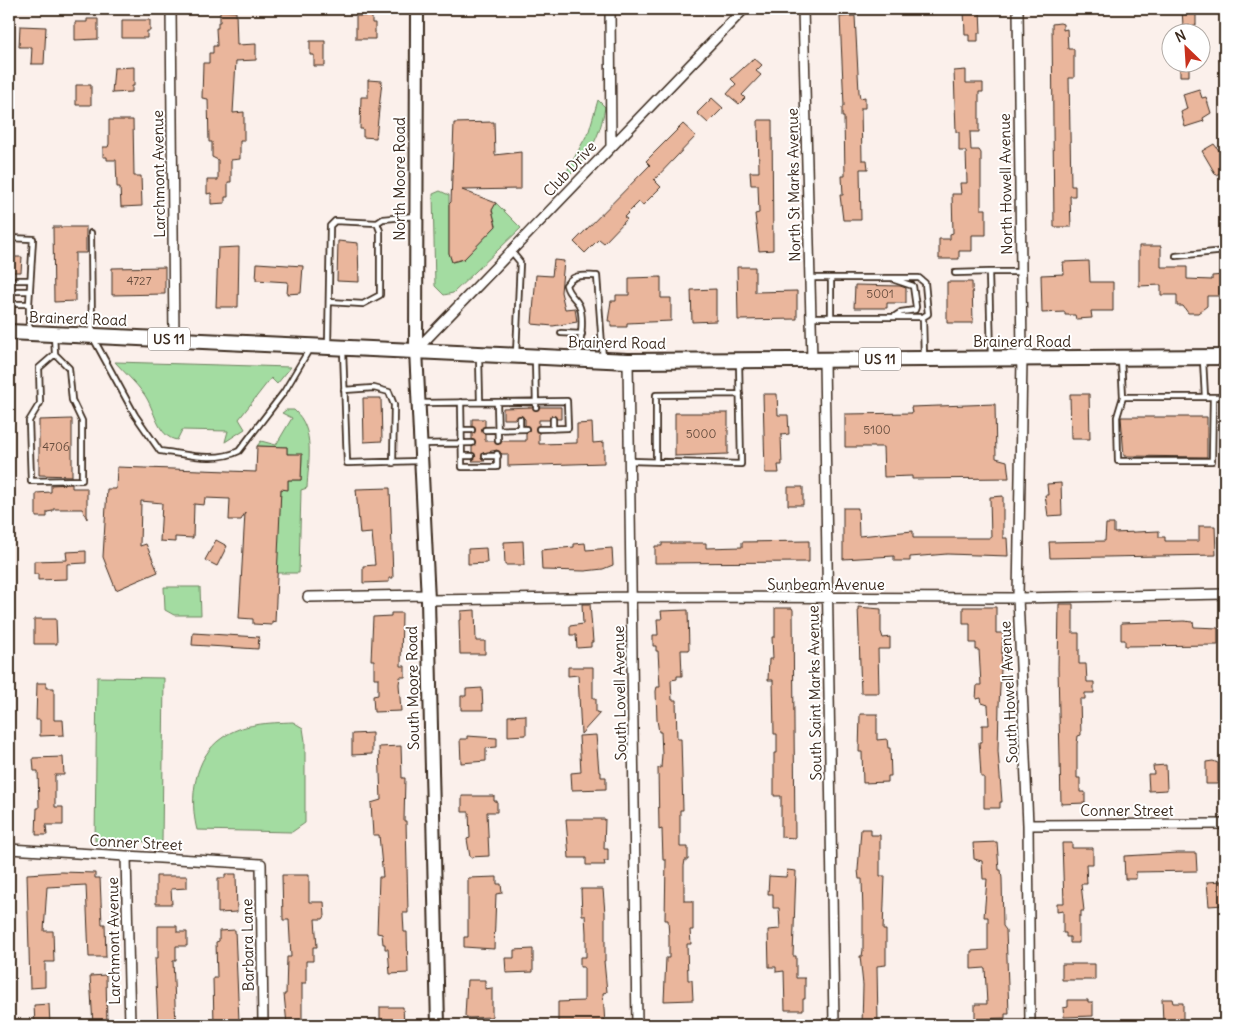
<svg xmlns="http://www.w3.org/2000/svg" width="1234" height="1034" viewBox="0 0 1234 1034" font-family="Delius,sans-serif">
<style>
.green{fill:#a3dca1;stroke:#6f8360}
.building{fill:#eab69c;stroke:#3b2a1e}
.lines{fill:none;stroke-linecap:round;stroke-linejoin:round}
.service-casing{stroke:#3b2a1e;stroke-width:8}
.minor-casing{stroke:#3b2a1e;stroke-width:12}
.secondary-casing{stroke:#3b2a1e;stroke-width:16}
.primary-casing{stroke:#3b2a1e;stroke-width:18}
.service{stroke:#fff;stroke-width:4.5}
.minor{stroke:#fff;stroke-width:9}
.secondary{stroke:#fff;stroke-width:12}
.primary{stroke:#fff;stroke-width:14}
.labels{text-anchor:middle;stroke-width:4;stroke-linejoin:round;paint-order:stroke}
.number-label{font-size:12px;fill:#674d3e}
.shield{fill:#fff;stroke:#766a62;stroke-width:1}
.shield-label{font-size:14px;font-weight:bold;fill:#3b2a1e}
.street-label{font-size:15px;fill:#3b2a1e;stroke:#fff}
</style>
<rect width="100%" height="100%" fill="#fbf0eb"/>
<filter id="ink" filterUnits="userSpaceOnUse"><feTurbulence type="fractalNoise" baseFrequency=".02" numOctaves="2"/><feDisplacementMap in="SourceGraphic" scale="10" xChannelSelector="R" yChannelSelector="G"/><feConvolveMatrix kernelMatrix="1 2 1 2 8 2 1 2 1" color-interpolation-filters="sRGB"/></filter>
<g filter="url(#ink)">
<path class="green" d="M598 100 605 107C600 137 590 155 569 176L567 171 589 131Z
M440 191 449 195V253L452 262 464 259 496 226 492 210 496 203 521 228 453 293 444 295 435 286 433 194Z
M115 362 291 367 277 384 271 378 239 419 245 429 225 442 228 431 182 430 177 440C157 437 155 409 144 394 136 383 125 373 115 362Z
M286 410H294C316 429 308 463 307 488L301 490 299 573H276L281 489H288V480H301L302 455 287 454V447L257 446 261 441 276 445 292 418 282 413Z
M164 587H200L201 615H174L165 610Z
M97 677 164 678 162 842 95 841Z
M293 722 303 728 305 741V823L292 832 197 830C189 799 194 757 222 738 242 723 269 723 293 722Z"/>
<path class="building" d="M1182 9H1196V25L1183 26Z
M964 10H980L981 33H978V41H969V35H965Z
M220 11 236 12 237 45 256 44V60L236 61 233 113 244 112V141H240V159L231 160V182H228V197H225V203L211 204V193L207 194V180H218V160L212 157V142H209L208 99 202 98 203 63H209V53H213V46H217L216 28H218V22H220Z
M356 16H372V23H375V39H356Z
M855 16 859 92 860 98 865 97V108H861L862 160H867L868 169H860L861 220H843L840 195H843L842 176H845L844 117H842V107L844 106 840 17Z
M87 19H98V39L75 40V22H87Z
M122 20H150V31H147V38H122Z
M1060 23 1063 24V30L1067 29 1068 49H1074V78H1069L1071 186H1075V196H1070L1071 227H1054L1052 24Z
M20 26 46 27 44 64H31L32 47H19Z
M310 41H325V66H314V55H310Z
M754 58 762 65 756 71 761 75 742 95 745 98 739 104 727 94 736 84 731 79Z
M1180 62H1189V76H1180Z
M134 67V86H132V92L112 93 114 68Z
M966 70V83H983V92H979V132H970L971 150H979L981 153V209H986V235H972V251H959V259H939V239H950V234L953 233 952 194H961L960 183H967L966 151H959V132H956L954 71Z
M368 80 382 81 376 138 363 137V129H360L361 97H368Z
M76 85H91V105H76Z
M1199 89 1202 98 1206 97 1211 113 1203 118 1204 121 1185 127 1181 112 1187 109 1183 94Z
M712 98 723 108 708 123 697 113Z
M109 120H133L134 176H141L142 206 121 207 120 187H117L116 160H107V157H103V147H108L109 144Z
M758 120H772L773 250 759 251 755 214 759 213 758 185H751L750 172H759Z
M494 122 495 155 521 152V189L462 190 496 203 492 210 496 226 464 259 452 262 449 253V204L451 202 454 123Z
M683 124 696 136 654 180 661 187 643 205 639 202 624 217 627 219 604 243 599 239 585 253 574 242 650 165 646 161Z
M1214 144 1225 158V170L1216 175 1202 151Z
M53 227H86V253H75V301L54 302Z
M338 241 358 243 359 282 337 281Z
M1139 246H1161V267H1187V279L1212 280V276L1223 275 1224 296H1207V306L1198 313H1188L1183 306H1177V295H1161V285L1139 286Z
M239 247 238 307H216L218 248Z
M9 257H22L21 272H9Z
M554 260 564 261 561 292 565 309 575 308 577 322 553 326 532 324 536 275 552 276Z
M1089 261 1090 282H1113V311H1091L1092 318 1076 319 1075 315H1065V312L1042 313 1041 275 1064 274 1063 262Z
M257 263 303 266 301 293 287 294 288 282 256 280Z
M165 267V294L112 295V268Z
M737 267H755V292L797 291V319L738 320Z
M661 277V298H671V321L627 323V327H611V321H608L611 301H616V295H629V278Z
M947 282H972L973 323H947Z
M855 285 900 286 906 288V303H887V308H854Z
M716 289V321L692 322 691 290Z
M763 394H777L778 415H788L789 434 781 435 782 465H778L779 473H765Z
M1070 394H1089L1090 439H1071Z
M363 398H381L382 441 364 442Z
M995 404 996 458 1007 461 1009 478 912 479V476L884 477 883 447H845V414L912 413 911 407Z
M532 407 536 411 540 407H561V419H557L553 415 549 420H539V425L535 429 539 433V444L577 443V424L592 423 593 443 604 442V463L508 466V454H502L497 450 483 453 481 458 485 461H472L476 456 472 452V447L476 443 472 439V434L476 430 472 426V419H485V426L481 430 485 434V441H494L498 445 502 441H526V433L530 429 525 425V419L520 415 516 419H503V408Z
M675 413H728V454L675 456Z
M1121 417H1207V457L1124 456Z
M72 419V476L39 475V420Z
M257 446 287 447V454H302L301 480H288V490L281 489 275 622 272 621V625L253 624V619L239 618 245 513 241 520H229L230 499 205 498 204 505 194 504 193 538 175 537V542L160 541 162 503 141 501 140 546 146 544 158 572 116 590 103 557 107 489H116L117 467 256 472Z
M1061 483 1062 515 1048 516 1045 495H1048L1047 484Z
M72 484V488H87V519L82 509H53V511L47 512V517H36V493L51 492V485Z
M788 487H803V505H788Z
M390 488 393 578H389V582L363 583V566L375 565 372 533 360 534 356 489Z
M1003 496V538H1007L1008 556 947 554 910 557V561H894V556L843 559V508H858L859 536 913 531V538H991L990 497Z
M1106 524H1114V533L1159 531V537H1165V541H1199V526H1215L1216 555 1050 558 1049 542 1105 541Z
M216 540 227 546 217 566 205 560Z
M523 541 524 565H505L504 542Z
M809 541V562L655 563V546H662V543H706V548L742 547V542Z
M585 543 586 550 612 548 613 565 603 569 585 571 542 570 541 550 574 547V544Z
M486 548 487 563 468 564V549Z
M86 551V563L67 564V579L38 580V574H34V561L67 560 66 552Z
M582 604H590L593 642H591V647L577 648 576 635H570V626L583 624Z
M1059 604H1073V633H1079V664H1086L1087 682H1094V693H1085V699H1080L1081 735 1078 736 1077 744V778H1080V792H1085V803L1061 804 1058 668Z
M858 607 881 609V632L883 638 890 637V649H878L879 693H861Z
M963 607H996V633H1003L999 705 998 751 1002 802H1000V808H984V777H981L979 742H982V725H989L988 705 982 703 981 698 976 699 977 685H981L979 650H976V643H970V624H963Z
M775 608H792L793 610 795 838 781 837V796H774V753H777V734H774L773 680H768L769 659H773L772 637H775Z
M475 610 476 641H485V654H460L459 620H461V611Z
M688 610 689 650H681L682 676H677V679L671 680 672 700H676L677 739H681L683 810H680V847H688V860H685L684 866V901H693V930H690L691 944H687L688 980H692L693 1000 664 1001 666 958H669V937L668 920H665L666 860H663L662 829 659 830 658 768H661L662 754 661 732H659L657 720 656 691 657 687H660L658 651H656V646H653V635H658L657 619H662L661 611Z
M391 613H402L401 666H405V677H400L399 684 401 711 374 712 373 696 378 695V678H374V660H371L373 617 391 616Z
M34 619H56L57 644H34Z
M1184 621 1193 622 1194 627 1218 628V645L1125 646V640H1121V623Z
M193 633 259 637 258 649 192 645Z
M568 667H593V698H596V712L600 713 581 734 578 675 568 676Z
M37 683H46V688H54V720H63L64 735 40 736V720H36Z
M482 688 483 710H461V696H466V689Z
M860 714H877V740L887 739 888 748H890L891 776H888V782L863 783 862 752H859Z
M526 715V735L508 736V716Z
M372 733V754L352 755V734Z
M596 735 599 772H601V777H606V789L572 790 571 773 581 772 579 736Z
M467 736 497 738V747L486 748V761L461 763 460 739H467Z
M401 746 402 778H405L404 821H406L408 913H403L404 932H407L408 973 390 974 388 949H385V944H383L382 934 377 933 379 877H383L379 835H373L371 803 381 800 379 747Z
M63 757 64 775H55V807H63V825H46L47 835H36L37 808H39L38 771H34L33 758Z
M1213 761 1218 763V784H1206V762Z
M1166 765 1167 790 1149 791 1148 774H1154L1153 766Z
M462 796H494V801H497V812H487L489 856 470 857 467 839 470 838 469 812H462Z
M566 819H605L604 849H608V861H604L605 865H586V858H569Z
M861 829H871V835H880V876H885L883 930H886V965L877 966 878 1025H862L863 985 860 956H862L863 950V915L862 879H859L858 870Z
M997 842 999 870H1001L1002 879 1003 926 1006 930 1009 1014H1005V1018L975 1019V1004H987L985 968 971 969V951L988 950V917H984L987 879H983L982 861 974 859 973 843Z
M1062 843H1072V848H1093V864H1086L1087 884H1081L1084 911H1081V916H1079V943H1070V937H1066V933H1063V911L1057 912V903H1064Z
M1178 853H1196L1197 871 1136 872V879H1125L1124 856Z
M787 870 796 871 793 956H796V978H805V999H803V1010H785L784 971 776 972V967H769L768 930 780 929 779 908H773V894H768L769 876 786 877Z
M61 872 95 873V878H100L102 924H105L106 957H89L86 885 47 887 44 931H53L54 962H45V987L30 988 27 874Z
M225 874H236L237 912 218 913V878H225Z
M282 875H309V902H324L325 916 323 919H315L317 947H313V961H306V983H302V1025H287L284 994H286L287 957H291L289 920H283Z
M156 876H187V888L171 889 172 904H156Z
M497 877V884H501L502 893 496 894 494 949 464 947V937H468V878Z
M1222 881 1224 905 1209 906 1207 882Z
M581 889H603L605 913V961H604L607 992 603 993 605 1025H558V1002L584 1001V967H580V957H586V933L585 915H582Z
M158 926H177V932H187V946H176V961H173L176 1025H158L155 958H158Z
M235 930 239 1021H225V1025H214L213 978H217L216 942 219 941V931Z
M533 949V972L506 973 505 958H514V950Z
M1062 964H1095V980H1062Z
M106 975 107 1025H93L90 976Z
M467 980H485V989L492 988V1017L469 1018 465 1016Z
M1162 999H1172L1173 1003H1183V1025L1163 1023Z
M1068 1000H1088V1002H1093V1016L1064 1017 1063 1008 1068 1007Z
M49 1004 50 1025H35L34 1005Z
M380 1007H403L404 1025H386V1019H380Z"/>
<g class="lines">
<defs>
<path id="service" d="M377 223 383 219 415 216
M91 233 92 336 135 415 160 451C185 454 216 463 239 451L284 392 310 348
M9 238 33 239 29 304
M511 251 520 262 516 354
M1176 256 1225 251
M955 273 989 272
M810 278H919L925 283 928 314 923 317H811
M831 279V317
M16 280H30
M895 280 913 286 916 307 915 310 901 312 895 316
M16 291H30
M9 304H29V330
M923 317 924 358
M561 333 582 334
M54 335 55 354 39 368 40 403 29 421 31 481 82 480V421L72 400 69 368 55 354
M328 345 330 226 335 221 377 223 380 231V295L363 304 329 302
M343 350 347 463 420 461
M479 357 480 402
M991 357 989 272H1021
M535 358 536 407
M578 358C580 345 585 317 579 305 575 297 568 295 566 285 574 273 584 276 597 276L603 359
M1121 359 1123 397H1205L1203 360
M344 390 374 388 389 392 394 405 393 463
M1123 397 1117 417 1118 461H1212L1213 397H1205
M1213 397H1225
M461 402 462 467H497V454
M497 402 498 441
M420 403 567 401 568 428 539 429
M520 419V429
M553 419V429
M461 430H472
M485 430 526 429
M422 444 472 443
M462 456H472
M485 456H498
M630 461 741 464 739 362
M656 461V395L740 394"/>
<path id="minor" d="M171 9 174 339
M610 9 611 145
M803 9 812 360
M1018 9 1022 358 1018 598 1028 825 1030 1025
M416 350 744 9
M824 360 834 1025
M628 361 637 1025
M308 597 427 595
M428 600 632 597 1018 598 1225 594
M1028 825 1225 824
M9 849 261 864 263 1025
M126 856 130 1025"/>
<path id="secondary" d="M417 9 416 350 428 600 438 1025"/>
<path id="primary" d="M9 332 628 361 1225 357"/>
</defs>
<use href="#service" class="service-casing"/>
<use href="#minor" class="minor-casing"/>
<use href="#secondary" class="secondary-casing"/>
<use href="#primary" class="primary-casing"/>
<use href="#service" class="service"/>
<use href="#minor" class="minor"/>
<use href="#secondary" class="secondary"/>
<use href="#primary" class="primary"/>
</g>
</g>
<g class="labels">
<g class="number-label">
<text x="139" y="285">4727</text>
<text x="880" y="298">5001</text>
<text x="877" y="434">5100</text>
<text x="701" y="438">5000</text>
<text x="56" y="451">4706</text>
</g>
<g class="shield">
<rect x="148" y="327.5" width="42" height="23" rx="4"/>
<rect x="859" y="347.5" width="42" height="23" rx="4"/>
</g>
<g class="shield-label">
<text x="169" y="344">US 11</text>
<text x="880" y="364">US 11</text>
</g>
<g class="street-label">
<text transform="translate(570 169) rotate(-47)" y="5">Club Drive</text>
<text transform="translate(159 174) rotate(-91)" y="5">Larchmont Avenue</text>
<text transform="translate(400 179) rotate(-90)" y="5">North Moore Road</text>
<text transform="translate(1006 184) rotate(-91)" y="5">North Howell Avenue</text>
<text transform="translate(794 185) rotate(-91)" y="5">North St Marks Avenue</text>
<text transform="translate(78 319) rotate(2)" y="5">Brainerd Road</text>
<text x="1022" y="347">Brainerd Road</text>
<text transform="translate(617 343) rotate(1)" y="5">Brainerd Road</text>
<text x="826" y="590">Sunbeam Avenue</text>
<text transform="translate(413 688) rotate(-91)" y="5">South Moore Road</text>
<text transform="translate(1009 692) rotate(-93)" y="5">South Howell Avenue</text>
<text transform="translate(620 693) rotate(-91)" y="5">South Lovell Avenue</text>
<text transform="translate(815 693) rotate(-91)" y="5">South Saint Marks Avenue</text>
<text x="1127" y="816">Conner Street</text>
<text transform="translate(136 843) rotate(3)" y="5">Conner Street</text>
<text transform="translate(114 941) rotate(-91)" y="5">Larchmont Avenue</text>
<text transform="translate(248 945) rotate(-91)" y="5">Barbara Lane</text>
</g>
</g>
<rect width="1234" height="1034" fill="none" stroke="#fff" stroke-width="30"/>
<rect x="15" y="15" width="1204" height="1004" fill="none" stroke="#3b2a1e" stroke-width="2" filter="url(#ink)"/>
<g transform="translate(1186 48) rotate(335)"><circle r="24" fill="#ffffff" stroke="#b1aaa5"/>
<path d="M0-4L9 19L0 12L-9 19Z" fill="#c8321e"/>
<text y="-8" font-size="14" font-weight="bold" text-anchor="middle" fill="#3b2a1e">N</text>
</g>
</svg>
